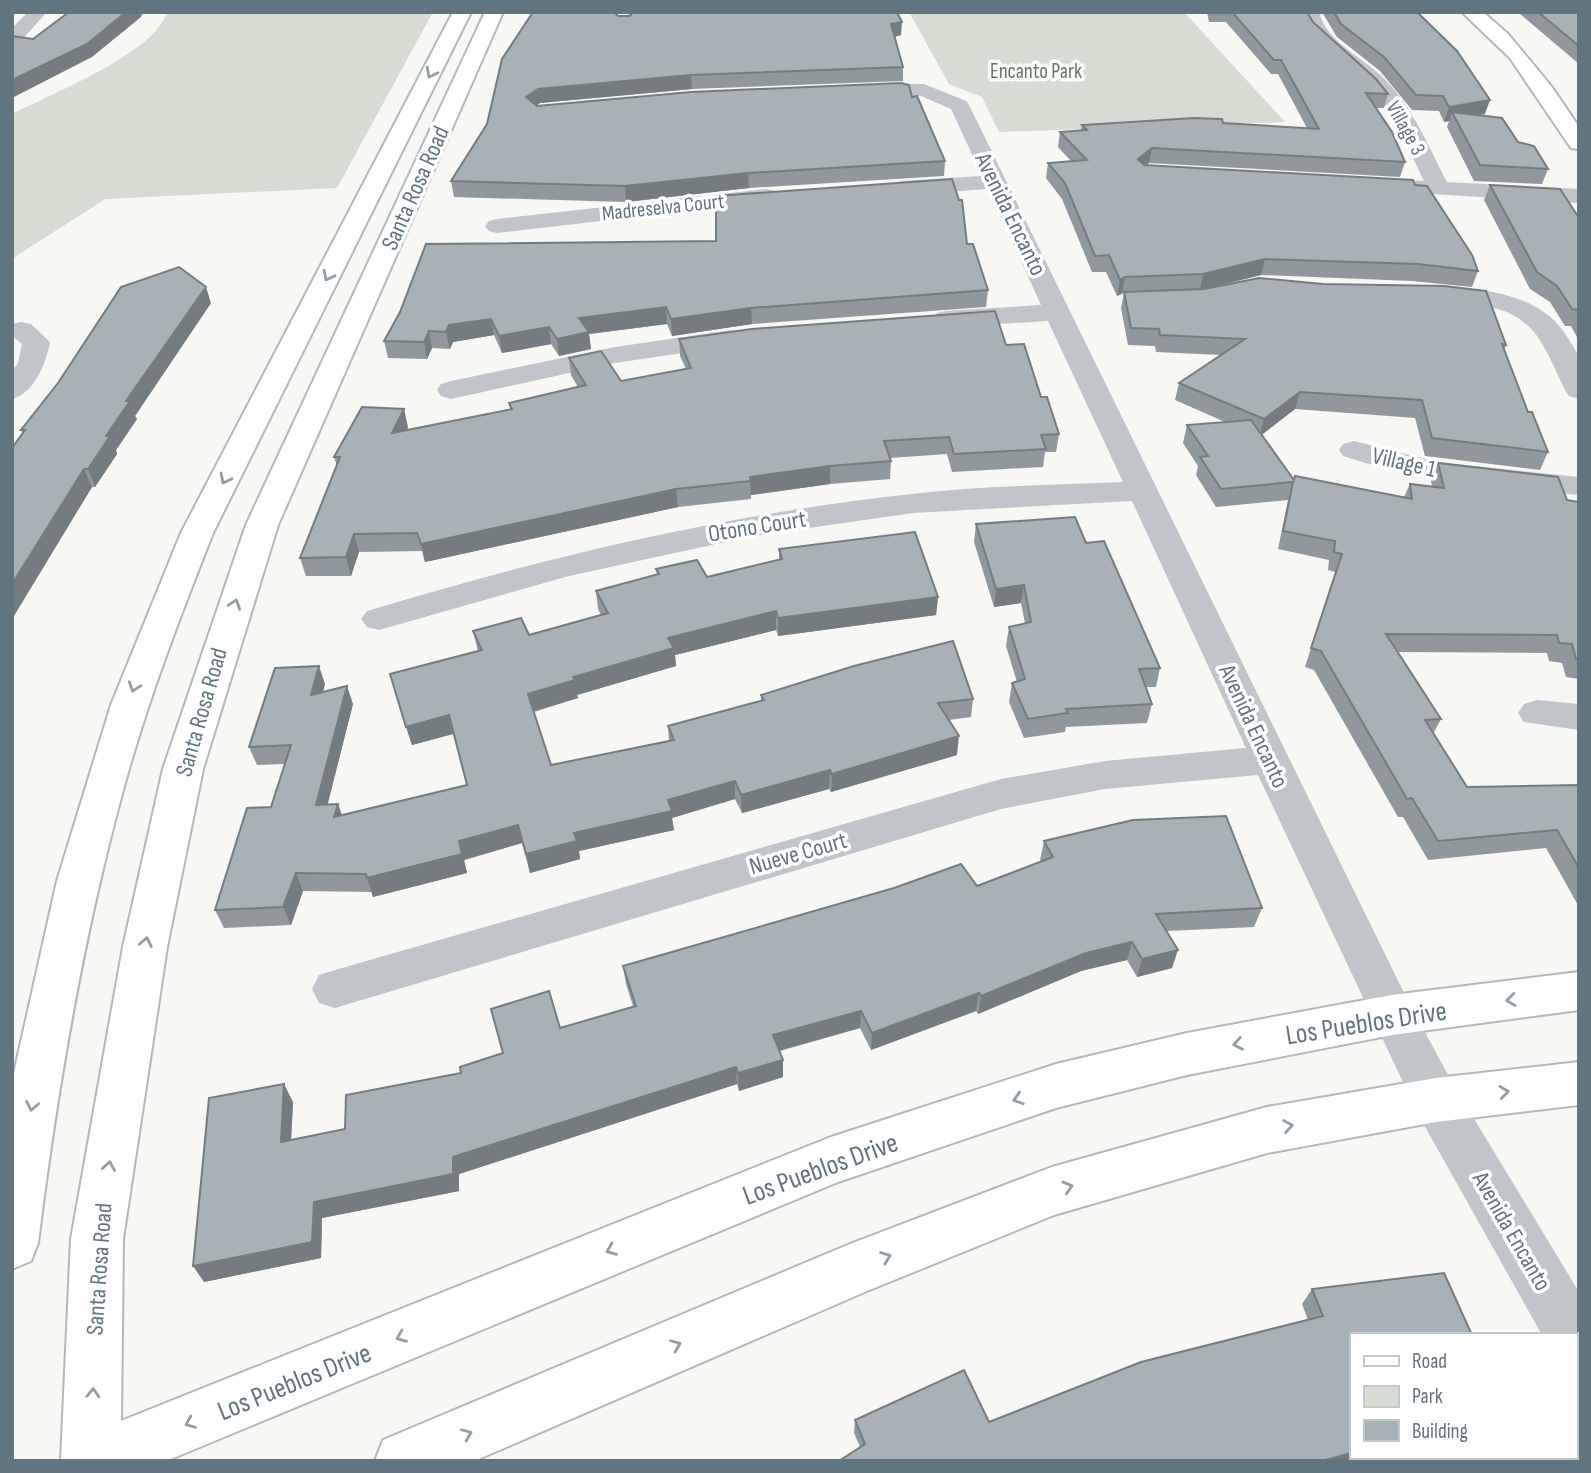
<svg xmlns="http://www.w3.org/2000/svg" width="1591" height="1473" viewBox="0 0 1591 1473" font-family="'Sofia Sans Condensed',sans-serif">
<style>
.green{fill:#d7dcd3}
.lines{fill:none;stroke-linecap:round;stroke-linejoin:round}
.secondary-casing{stroke:#b2b9bd;stroke-width:4}
.street{fill:#c0c5c9;fill-rule:evenodd}
.secondary{fill:#fff;fill-rule:evenodd}
.wall{fill:#90989d}
.shaded-wall{fill:#757c7f}
.building{fill:#a7b1b6;stroke:#757c7f;stroke-width:2}
.oneway{stroke:#909ea6}
.labels{text-anchor:middle;stroke-width:7;stroke-linejoin:round;paint-order:stroke}
.far-park-label{font-size:21px;fill:#667860;stroke:#fff}
.far-street-label{font-size:21px;fill:#617580;stroke:#fff}
.street-label{font-size:24px;fill:#617580;stroke:#fff}
.near-street-label{font-size:28px;fill:#617580;stroke:#fff}
</style>
<rect width="100%" height="100%" fill="#f7f7f4"/>
<path class="green" d="M167 12H433L337 188 105 199 12 259V114C49 95 157 52 167 12Z
M909 12H1184L1285 122 999 132 982 97 949 84Z"/>
<g class="lines">
<defs>
<path id="secondary" d="M453 12H471L213 533C179 619 146 705 122 794 82 941 57 1091 38 1243L31 1261 12 1269V1082L57 881 111 705 181 533Z
M485 12H503L278 525 203 769 167 947 123 1239 121 1421 831 1137 1056 1064 1187 1033 1392 995 1579 972V1010L1392 1035 1187 1075 1056 1108 838 1182 166 1461H61L71 1239 123 947 163 769 246 525Z
M1462 12H1483L1508 34 1551 86 1579 127V149L1571 148 1510 58Z
M1579 1062V1105L1436 1122 1267 1153 1054 1215 867 1291 474 1461H375L383 1440 850 1244 1052 1167 1267 1107 1436 1078Z"/>
</defs>
<use href="#secondary" class="secondary-casing"/>
<path class="street" d="M28 12H47L19 43 12 45V28Z
M1303 12H1319C1326 40 1358 55 1378 73 1411 102 1427 144 1447 182L1579 189V203L1366 190 1363 185 1366 180 1374 178 1424 181C1409 151 1397 116 1374 91 1354 70 1303 42 1303 12Z
M860 84H924L966 101 969 105 1408 1001 1453 1084 1579 1292V1360L1575 1362V1335H1542L1419 1116 1258 775 1105 789 1001 809 335 1008 319 1003 312 989 319 975 335 970 1001 779 1105 761 1246 748 1132 501 913 513 753 536 569 576 379 630 367 627 361 619 367 611C545 557 726 514 911 494 981 486 1052 485 1123 482L1048 321 946 327 937 325 933 319 937 313 946 311 1041 305 988 189 901 195 890 188 901 181 982 176 951 109 921 96 853 94 850 90Z
M767 189 775 191 779 196 775 201 497 233 489 231 485 226 489 221 497 219Z
M1438 287C1486 288 1543 294 1569 340 1573 346 1578 353 1579 360 1581 372 1579 386 1579 399L1569 396 1565 390C1543 344 1535 312 1478 305 1461 303 1445 304 1429 300L1425 295 1429 290Z
M21 322 31 324 50 342C46 363 35 393 12 399V371L18 363 22 344 12 336V324Z
M732 330 742 332 746 338 742 344 615 363 451 399 441 396 437 390 441 384 451 381 615 347Z
M1354 441 1437 462 1579 477V495C1499 488 1420 482 1343 456L1339 450 1343 444Z
M1537 700 1579 704V730L1524 722 1518 713 1524 704Z"/>
<use href="#secondary" class="secondary"/>
</g>
<path class="wall" d="M627 12H897L901 35 894 37 903 67V81L692 89 540 103 537 105 912 97 945 161 944 176 749 188 626 202 454 197 451 181 487 124 618 16H630Z
M1207 12H1307L1313 22 1388 94 1384 108H1376L1405 162 1400 177 1149 163 1147 165 1415 185 1478 271 1472 287 1412 281 1261 275 1213 287 1506 345 1504 350 1528 412 1548 452 1540 470 1425 456 1415 418 1295 409 1261 435 1293 480 1404 497 1410 484 1432 486 1431 481 1438 463 1567 500 1579 502V679L1566 677 1562 663 1549 661 1547 653 1398 652 1441 719 1433 734 1467 787 1579 785V907L1546 848 1428 860 1403 817H1398L1314 670 1305 667 1335 572 1328 570 1329 560 1278 549 1288 500 1216 507 1196 475 1198 466 1183 443 1187 425 1225 422 1175 400 1179 383 1221 355 1156 352 1155 346 1128 345 1121 308 1124 293 1117 296 1106 272H1092L1062 199 1046 178 1048 163 1071 161 1058 147 1060 132 1081 130 1082 125 1223 123 1307 128 1278 74H1271L1226 22H1209Z
M1322 12H1417L1485 114 1479 115 1518 142 1548 169 1542 184 1474 181 1447 127 1449 121 1444 122 1439 111 1412 110 1380 71 1337 37Z
M1514 12H1579V64L1519 13Z
M1490 185 1579 218V341L1571 326H1565L1550 302 1530 289 1484 200Z
M967 244 988 290 986 307 752 324 672 336 667 324 589 334 591 349 559 356 551 344 502 353 494 335 453 342 450 349 432 348 427 359 388 358 384 341 400 312Z
M211 303 135 416 137 419 116 450 117 454 95 487H92L12 619V448L23 434 21 430Z
M679 339 1006 345 1041 397 1059 434 1056 452H1045L1043 467 952 472 947 454 890 458 891 461 890 479 830 484 751 495V499L678 507 425 562 422 551 359 552 351 576H306L300 558 337 466 334 457 408 427 407 430 510 409 509 403 578 387 571 375 569 358 621 381 686 369 680 356Z
M976 524 1086 543 1160 668 1156 687H1146L1152 704 1147 723 1066 727 1065 732 1024 738 1009 702 1012 683 1017 682 1006 646 1009 627 1025 623 1021 603 994 607 974 542Z
M779 549 938 597 936 615 778 636 776 630 675 655 676 666 577 695 578 698 534 712 551 765 669 741 668 726 761 701V695L973 699 971 717 949 720 957 755 831 792 829 789 742 813 735 799 672 818 674 830 579 851 580 859 530 873 522 843 464 860 467 873 373 897 372 892 303 891 291 925 224 928 215 910 271 807 285 764 257 765 249 747 325 684 323 692 353 704 327 804H338L342 815 467 785 453 734 412 745 390 674 478 651 473 631 529 635 601 615 598 609 596 591 657 574 656 569 707 577 779 560Z
M1044 841 1262 908 1254 927 1167 931 1172 968 1137 977 1127 960 1081 971 978 1014 976 1011 871 1050 860 1028 780 1051 783 1060V1077L739 1091 737 1084 459 1174V1191L322 1218 321 1258 204 1282 293 1102 291 1140 345 1129 503 1053 560 1028 633 1006 626 984 623 966 977 886 1042 862 1040 860Z
M1312 1289 1351 1335V1457L860 1447 854 1433 855 1420 989 1422 1308 1320 1302 1304Z"/>
<path class="shaded-wall" d="M126 12H143L141 17 92 57 12 98V80Z
M902 22 901 35 890 38 891 24Z
M691 75 692 89 540 103 528 111 526 97 538 89Z
M1490 100 1485 114 1456 119 1452 112 1449 121 1444 122 1449 107Z
M1152 148 1149 163 1136 174 1138 159Z
M748 173 749 188 626 202 625 186Z
M1265 259 1261 275 1200 290 1203 274Z
M1125 277 1122 293 1117 296 1120 280Z
M206 287 211 303 135 416 137 419 116 450 117 454 95 487 88 469 126 401Z
M666 307 667 324 589 334 591 349 559 356 557 339 579 318Z
M751 308 752 324 672 336 671 319Z
M491 319 494 335 453 342 450 349 446 332 449 325Z
M549 327 551 344 502 353 499 336Z
M429 331 432 348 427 359 424 342Z
M1300 392 1295 409 1259 437 1264 419Z
M404 409 408 427 396 451 392 433Z
M830 466V484L751 495 750 477Z
M84 469 92 487 12 619V584Z
M676 489 678 507 425 562 421 544Z
M354 534 359 552 351 576 346 557Z
M1024 585 1021 603 994 607 996 589Z
M938 597 936 615 778 636V618Z
M776 611V630L675 655 676 666 577 695 578 698 531 712 528 694 573 677 668 638Z
M319 666 325 684 317 714 311 695Z
M347 686 353 704 323 823 316 805Z
M449 715 453 734 412 745 406 727Z
M959 736 957 755 831 792 832 774Z
M830 770 829 789 742 813 741 795Z
M735 781V799L672 818 674 830 579 851 580 859 530 873 526 854 574 833 668 800Z
M338 804 344 822 334 817Z
M518 825 522 843 464 860 467 873 373 897 367 878 459 841Z
M296 873 303 891 291 925 283 907Z
M1132 942 1127 960 1081 971 978 1014 981 996 1086 953Z
M1178 950 1172 968 1137 977 1142 959Z
M979 993 976 1011 871 1050 872 1033Z
M861 1011 860 1028 774 1052 773 1035Z
M783 1060V1077L739 1091 738 1073Z
M736 1067 737 1084 459 1174V1191L322 1218 321 1258 204 1282 193 1266 314 1202Z
M284 1084 293 1102 290 1159 281 1142Z
M1351 1453V1457H1355L1352 1461H1322Z"/>
<path class="building" d="M69 12H126L87 44 12 80V36L33 39Z
M533 12H614L618 16H630L633 12H897L902 22 891 24 903 67 691 75 538 89 526 97 537 106 691 92 901 83 909 85 912 97 917 96 945 161 748 173 625 186 451 181 487 124 502 59Z
M1232 12H1307L1313 22 1376 79 1388 94 1366 93 1392 132 1405 162 1152 148 1138 159 1144 165 1413 180 1415 185 1427 186 1472 255 1478 271 1418 264 1265 259 1203 274 1125 277 1120 280 1109 255 1095 256 1065 183 1048 163 1087 160 1060 132 1087 130 1082 125 1194 118 1222 119 1223 123 1319 129 1281 60H1274Z
M1334 12H1417L1457 51 1490 100 1449 107 1443 96 1416 95 1384 57 1341 24Z
M1538 12H1579V46Z
M1452 112 1502 118 1518 142 1534 146 1548 169 1480 165Z
M952 179 959 200H962L967 244H973L988 290 751 308 671 319 666 307 579 318 589 332 557 339 549 327 499 336 491 319 449 325 446 332 429 331 424 342 384 341 400 312 426 244 716 241V196Z
M1490 185 1560 189 1579 218V310L1572 309 1557 286 1537 272Z
M179 267 206 287 126 401H130L106 436H110L88 469H84L12 584V448L25 430H21L58 383 121 287Z
M1259 278 1323 284 1444 286 1486 291 1506 345 1502 344 1528 412H1532L1548 452 1432 438 1422 400 1300 392 1264 419 1179 383 1245 339 1160 335 1159 329 1131 328 1124 292 1204 289Z
M995 311 1006 345 1024 344 1041 397H1047L1059 434 1041 435 1046 449 954 454 949 437 884 441 891 461 830 466 750 477 751 481 676 489 421 544 417 533 354 534 346 557 300 558 340 457H334L362 407 404 409 392 433 512 409 509 403 586 385 569 358 601 351 621 381 691 368 679 339 752 329Z
M1251 420 1294 480 1295 476 1412 499 1410 484 1444 488 1438 463 1558 477 1567 500 1579 502V659H1576L1572 644 1559 643 1557 635 1386 634 1441 719 1425 720 1467 787 1579 785V868L1557 830 1438 841 1412 798 1407 799 1321 651 1311 648 1342 554 1334 552 1335 541 1283 531 1293 482 1221 489 1200 457 1208 456 1187 425Z
M1075 517 1086 543 1104 541 1160 668 1139 669 1152 704 1066 709 1068 713 1028 719 1012 683 1025 679 1009 627 1031 622 1024 585 996 589 976 524Z
M915 532 938 597 778 618 776 611 668 638 674 648 573 677 575 680 528 694 551 765 674 740 668 726 764 700 761 695 854 666 953 641 973 699 938 703 959 736 832 774 830 770 741 795 735 781 668 800 672 811 574 833 577 841 526 854 518 825 459 841 462 854 367 878 366 874 296 873 283 907 215 910 247 808 271 807 291 745 249 747 275 668 319 666 311 695 347 686 316 805 338 804 334 817 467 785 449 715 406 727 390 674 482 650 473 631 521 618 529 635 608 613 596 591 659 574 656 569 697 560 707 577 782 559 779 549Z
M1226 816 1262 908 1156 914 1178 950 1142 959 1132 942 1086 953 981 996 979 993 872 1033 861 1011 773 1035 783 1060 738 1073 736 1067 453 1157V1174L314 1202 312 1242 193 1266 209 1098 284 1084 281 1142 345 1129 346 1095 461 1073 460 1067 503 1053 491 1009 549 991 560 1028 636 1006 623 966 894 888 961 864 977 886 1053 857 1044 841 1133 820Z
M1444 1273 1472 1335H1351V1453L1322 1461H839L865 1444 855 1420 964 1370 989 1422 1141 1362 1323 1316 1312 1289Z"/>
<defs><path id="oneway-chevron" d="M-2-3.5L2.5 0L-2 3.5" fill="none" stroke-width="1.6" stroke-linecap="round" stroke-linejoin="round" transform="scale(1.75)"/></defs>
<g class="oneway">
<use href="#oneway-chevron" transform="translate(431 73) rotate(117)"/>
<use href="#oneway-chevron" transform="translate(328 276) rotate(117)"/>
<use href="#oneway-chevron" transform="translate(225 479) rotate(117)"/>
<use href="#oneway-chevron" transform="translate(235 604) rotate(-71)"/>
<use href="#oneway-chevron" transform="translate(134 687) rotate(109)"/>
<use href="#oneway-chevron" transform="translate(146 942) rotate(-79)"/>
<use href="#oneway-chevron" transform="translate(1511 1000) rotate(173)"/>
<use href="#oneway-chevron" transform="translate(1238 1044) rotate(169)"/>
<use href="#oneway-chevron" transform="translate(1504 1092) rotate(-7)"/>
<use href="#oneway-chevron" transform="translate(1018 1099) rotate(162)"/>
<use href="#oneway-chevron" transform="translate(32 1106) rotate(101)"/>
<use href="#oneway-chevron" transform="translate(1288 1126) rotate(-10)"/>
<use href="#oneway-chevron" transform="translate(109 1166) rotate(-81)"/>
<use href="#oneway-chevron" transform="translate(1068 1187) rotate(-16)"/>
<use href="#oneway-chevron" transform="translate(611 1250) rotate(158)"/>
<use href="#oneway-chevron" transform="translate(886 1257) rotate(-21)"/>
<use href="#oneway-chevron" transform="translate(401 1337) rotate(158)"/>
<use href="#oneway-chevron" transform="translate(676 1345) rotate(-23)"/>
<use href="#oneway-chevron" transform="translate(93 1393) rotate(-88)"/>
<use href="#oneway-chevron" transform="translate(190 1423) rotate(158)"/>
<use href="#oneway-chevron" transform="translate(467 1434) rotate(-23)"/>
</g>
<g class="labels">
<g class="far-park-label">
<text x="1036" y="78">Encanto Park</text>
</g>
<g class="far-street-label">
<text transform="translate(1406 128) rotate(61)" y="7">Village 3</text>
<text transform="translate(663 207) rotate(-6)" y="7">Madreselva Court</text>
</g>
<g class="street-label">
<text transform="translate(415 188) rotate(-66)" y="8">Santa Rosa Road</text>
<text transform="translate(1011 214) rotate(64)" y="8">Avenida Encanto</text>
<text transform="translate(1404 462) rotate(13)" y="8">Village 1</text>
<text transform="translate(757 526) rotate(-9)" y="8">Otono Court</text>
<text transform="translate(201 712) rotate(-74)" y="8">Santa Rosa Road</text>
<text transform="translate(1254 726) rotate(65)" y="8">Avenida Encanto</text>
<text transform="translate(798 853) rotate(-16)" y="8">Nueve Court</text>
<text transform="translate(1512 1231) rotate(60)" y="8">Avenida Encanto</text>
<text transform="translate(99 1269) rotate(-86)" y="8">Santa Rosa Road</text>
</g>
<g class="near-street-label">
<text transform="translate(1366 1022) rotate(-9)" y="10">Los Pueblos Drive</text>
<text transform="translate(820 1168) rotate(-20)" y="10">Los Pueblos Drive</text>
<text transform="translate(294 1381) rotate(-22)" y="10">Los Pueblos Drive</text>
</g>
</g>
<rect width="1591" height="1473" fill="none" stroke="#617580" stroke-width="28"/>
<rect x="1350" y="1333" width="228" height="126" fill="#ffffff" stroke="#c0c8cc" stroke-width="2"/>
<rect x="1364" y="1356" width="35" height="10" fill="#ffffff" stroke="#c0c8cc" stroke-width="2"/>
<text x="1412" y="1368" font-size="21" fill="#617580">Road</text>
<rect x="1364" y="1386" width="35" height="21" fill="#d7dcd3" stroke="#c0c8cc" stroke-width="2"/>
<text x="1412" y="1403" font-size="21" fill="#617580">Park</text>
<rect x="1364" y="1420" width="35" height="21" fill="#a7b1b6" stroke="#c0c8cc" stroke-width="2"/>
<text x="1412" y="1438" font-size="21" fill="#617580">Building</text>
</svg>
